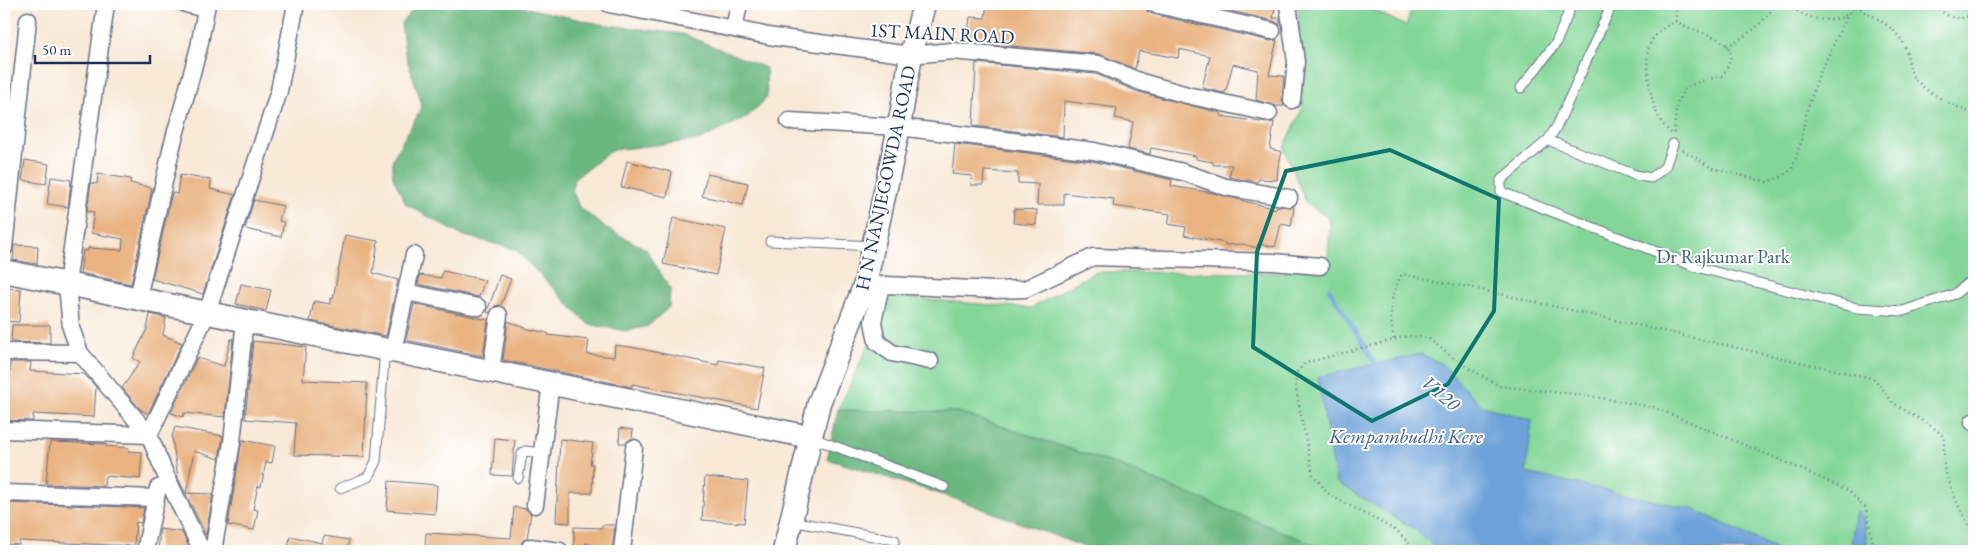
<svg xmlns="http://www.w3.org/2000/svg" width="1978" height="555" viewBox="0 0 1978 555" font-family="'EB Garamond',serif">
<style>
.green{fill:#83d698;stroke:#4f827b}
.forest{fill:#6ab780;stroke:#42736f}
.water{fill:#6ca1d9;stroke:#44689c}
.lines{fill:none;stroke-linecap:round;stroke-linejoin:round}
.stream{stroke:#6ca1d9;stroke-width:4.5}
.building{fill:#e9b280}
.lane-casing{stroke:#687088;stroke-width:11}
.street-casing{stroke:#687088;stroke-width:19}
.secondary-casing{stroke:#687088;stroke-width:25}
.path{stroke:#687088;stroke-width:2.5;stroke-dasharray:1 4;stroke-linecap:butt}
.lane{stroke:#fff;stroke-width:9}
.street{stroke:#fff;stroke-width:16}
.secondary{stroke:#fff;stroke-width:22}
.marked{fill:none;stroke:#0f766e;stroke-width:4;stroke-linejoin:round}
.labels{text-anchor:middle;stroke-width:4;stroke-linejoin:round;paint-order:stroke}
.street-label{font-size:19px;fill:#1b2f5e;stroke:#fff}
.park-label{font-size:19px;fill:#3a616f;stroke:#fff}
.water-label{font-size:20px;font-style:italic;fill:#3b5d8f;stroke:#fff}
</style>
<rect width="100%" height="100%" fill="#fff"/>
<filter id="ink" filterUnits="userSpaceOnUse"><feTurbulence type="fractalNoise" baseFrequency=".02" numOctaves="2"/><feDisplacementMap in="SourceGraphic" scale="10" xChannelSelector="R" yChannelSelector="G"/><feConvolveMatrix kernelMatrix="1 2 1 2 8 2 1 2 1" color-interpolation-filters="sRGB"/></filter>
<filter id="wash" filterUnits="userSpaceOnUse"><feTurbulence type="fractalNoise" baseFrequency=".0096" numOctaves="4" result="noise"/><feDisplacementMap in="SourceGraphic" scale="20" xChannelSelector="R" yChannelSelector="G"/><feGaussianBlur stdDeviation="1.12" result="paint"/><feColorMatrix in="noise" values="0 0 0 0 0 0 0 0 0 0 0 0 0 0 0 0 0 1.4 0 .05"/><feComposite in="paint" operator="in"/></filter>
<g filter="url(#wash)">
<rect width="100%" height="100%" fill="#f8e8d5"/>
<path class="green" d="M1298 4H1362L1406 26 1413 4H1974V399L1967 429 1974 430V551H1868L1863 518 1856 511 1850 551H1781L1693 509 1525 473 1532 420 1482 406 1442 364 1421 354 1318 378 1336 482 1416 530 1439 551H1312L1265 525 1115 464 958 412 838 410 891 297 1031 308 1095 272 1285 273 1286 256 1328 258 1330 219 1306 203 1284 148 1303 107Z"/>
<path class="forest" d="M427 4H508L600 24 683 34 766 68 767 98 747 117 700 140 612 150 574 179 572 189 579 207 606 228 646 249 670 289 669 307 648 326 626 331 588 324 515 249 461 235 406 204 393 177V158L420 111 421 102 405 53 401 23 413 10Z
M838 410 958 412 1115 464 1330 551H1095L959 500 827 459Z"/>
<path class="water" d="M1421 354 1442 364 1482 406 1532 420 1526 473 1693 509 1781 551H1439L1416 530 1336 482 1318 377Z
M1856 510 1863 518 1868 551H1850Z"/>
<g class="lines">
<path class="stream" d="M1329 289 1368 351 1378 369"/>
</g>
<g id="blocks">
<path class="building" d="M987 4 1038 6V4H1127L1144 7 1147 11 1152 14 1270 41 1277 40 1269 75 1284 76 1282 99 1284 106H1276L1256 100 1258 70 1233 64 1225 93 1202 88 1210 56 1179 49 1178 58 1139 51 1135 69 1099 54 967 42 970 17 985 18Z
M1224 4H1276L1273 18H1280V25L1274 21 1222 9Z
M976 63 1096 74 1138 92 1221 113V116L1267 123 1274 122 1270 149 1282 152 1278 167 1277 180 1259 179 1257 182 1229 177 1232 165H1213V162L1196 159V156L1151 148 1150 154 1128 149 1133 122 1115 118 1117 108 1064 101 1063 137 973 126Z
M955 144 1092 161 1172 180 1171 186 1213 193 1276 209 1277 206 1294 207 1291 226 1281 224 1275 247 1258 244 1257 248 1243 244 1225 245V243L1184 235 1186 227 1168 224 1170 214 1113 206 1114 199 1064 193V205H1037L1038 184 1018 183V173L984 171 983 185H971L972 176 952 174Z
M25 160 49 164 46 184 22 180Z
M627 161 672 172 667 197 621 187Z
M98 174 131 179 130 183 152 188 131 284 80 273 83 250 88 251V248L122 250 123 239 91 233 94 212 87 211 91 183 97 184Z
M707 174 748 183 743 205 702 196Z
M180 175 211 180 210 189 235 195 203 294 152 279 172 193 177 194Z
M51 177 71 180 68 207 47 204Z
M254 200 283 206 279 221 284 222 281 237 245 229Z
M1014 209 1037 210 1036 225 1013 223Z
M673 218 726 229 716 275 663 264Z
M345 235 378 241 373 273 398 280 386 336 310 321 314 301 330 304V298L333 299Z
M14 245 38 246 37 264 13 260Z
M443 271 485 280 479 297 418 284 420 275 441 278Z
M500 275 511 279 501 305 495 306 489 313 487 312Z
M241 284 271 290 266 311 236 304Z
M4 288 21 289 19 322 4 321Z
M414 304 488 320 483 356 406 340Z
M150 314 166 318 163 335 182 343 148 414 141 410 122 388 140 362 133 358 147 329Z
M508 321 528 329 548 333V335L589 340 587 354 614 357 615 345 636 348 718 365 719 360 765 368 757 408 632 384V387L503 360Z
M12 325H50V343L11 342Z
M231 339H233L225 417 184 413 183 417 171 413 197 358 224 366Z
M253 341 306 347 303 380 367 383 364 457 294 455 296 423 245 419Z
M10 362H31L30 371 84 374 96 387 94 417 33 414V421L4 420V370L10 371Z
M175 427 223 436 219 459 194 451 186 493 213 494 206 535 178 478 172 437Z
M620 428 633 430 632 438 625 443H619Z
M495 438 515 440 512 476 492 475Z
M560 439 593 443 590 464H593L592 493H570V523L556 522Z
M242 440 275 446 272 463 266 462 261 487 258 486 253 509 258 510 254 530 228 525Z
M50 442 106 444 105 446 129 448 128 451 142 452 140 479 105 476 104 486 46 484Z
M705 477 748 481 744 523 702 520Z
M389 481 437 485 435 514 387 510Z
M4 503 126 507 144 508 141 523 136 522 134 546 19 541V545L4 544Z
M514 507 526 509 531 514 527 538 522 541 520 548 511 547V551H425L426 533 511 538Z
M602 525H615L612 551 586 543 585 550H574V527L602 528Z
M160 529 182 532 191 551H158Z
M290 536 322 543 324 536 349 540 347 551H288Z"/>
</g>
</g>
<g filter="url(#ink)">
<use href="#blocks" fill-opacity="0" stroke="#687088" stroke-width="1"/>
<g class="lines">
<defs>
<path id="lane" d="M1612 4 1557 126 1548 140 1501 180V192L1696 267 1857 308 1903 311 1955 294 1974 278
M1521 88 1556 43 1572 4
M1548 140 1635 175 1651 178 1665 167 1673 144
M770 241 874 246
M810 437 944 487
M518 478 522 454 525 451 541 453
M340 488 368 477 376 461 385 349
M791 521 895 540"/>
<path id="street" d="M106 4 67 284 71 328 80 353 149 435 166 476 202 551
M186 4 205 9
M609 4 774 37 911 55 952 51 1098 64 1141 82 1187 95 1269 113
M1154 4 1272 31
M1288 4 1296 62 1292 100
M734 29 739 4
M789 121 899 127 1094 151 1183 172 1226 187 1289 198
M4 248 28 20
M865 284 995 290 1025 289 1093 257 1273 262 1320 266
M881 285 873 322 877 342 892 353 930 361
M406 292 478 307
M138 298 172 146 199 47 207 4
M393 351 414 255
M4 352 80 353
M491 371 499 315
M1973 422H1974
M4 430 149 435 207 313 279 91 296 4
M4 493 155 498
M535 505 551 383
M530 547 560 551
M145 551 158 488
M213 551 232 442 245 320
M622 551 634 448"/>
<path id="secondary" d="M4 271 810 437
M784 551 819 403 865 284 899 127 911 55 924 4"/>
</defs>
<use href="#lane" class="lane-casing"/>
<use href="#street" class="street-casing"/>
<use href="#secondary" class="secondary-casing"/>
<path class="path" d="M1790 4C1802 19 1833 26 1849 13 1852 10 1855 7 1858 4
M1937 4C1945 19 1959 21 1974 14
M1856 6C1873 18 1896 25 1905 47 1909 57 1908 71 1915 79 1930 96 1955 105 1974 115
M1727 46C1750 34 1761 25 1776 4
M1671 133C1667 129 1662 123 1659 118 1651 104 1643 58 1650 44 1656 32 1665 26 1676 21
M1674 133C1677 90 1679 85 1722 76 1751 35 1698 37 1676 21V4
M1683 150 1712 168 1767 182 1781 177 1792 169 1800 145 1807 110 1819 75 1848 14
M1394 339C1389 315 1389 296 1402 274L1478 289 1875 379 1893 403 1934 428 1944 437V468L1957 503 1974 535
M1416 551 1397 531 1330 495 1313 475 1296 390V373L1305 363 1408 336 1428 338 1457 361 1499 386 1583 395 1653 407 1776 458 1847 490 1866 508 1874 551"/>
<use href="#lane" class="lane"/>
<use href="#street" class="street"/>
<use href="#secondary" class="secondary"/>
</g>
</g>
<path class="marked" d="M1390 150 1499 199 1494 311 1448 384 1372 421 1253 347 1257 252 1286 171Z"/>
<g class="labels">
<g class="street-label">
<text transform="translate(942 33) rotate(3)" y="7">1ST MAIN ROAD</text>
<text transform="translate(885 178) rotate(-78)" y="7">H N NANJEGOWDA ROAD</text>
</g>
<g class="park-label">
<text x="1723" y="263">Dr Rajkumar Park</text>
</g>
<g class="water-label">
<text transform="translate(1441 393) rotate(40)" y="7">V120</text>
<text x="1406" y="443">Kempambudhi Kere</text>
</g>
</g>
<rect width="1978" height="555" fill="none" stroke="#fff" stroke-width="20"/>
<path d="M35 55v8h115v-8" fill="none" stroke="#1b2f5e" stroke-width="2.5"/>
<text x="42" y="55" font-size="15" fill="#1b2f5e" stroke="#ffffff" stroke-width="4" paint-order="stroke">50 m</text>
</svg>
